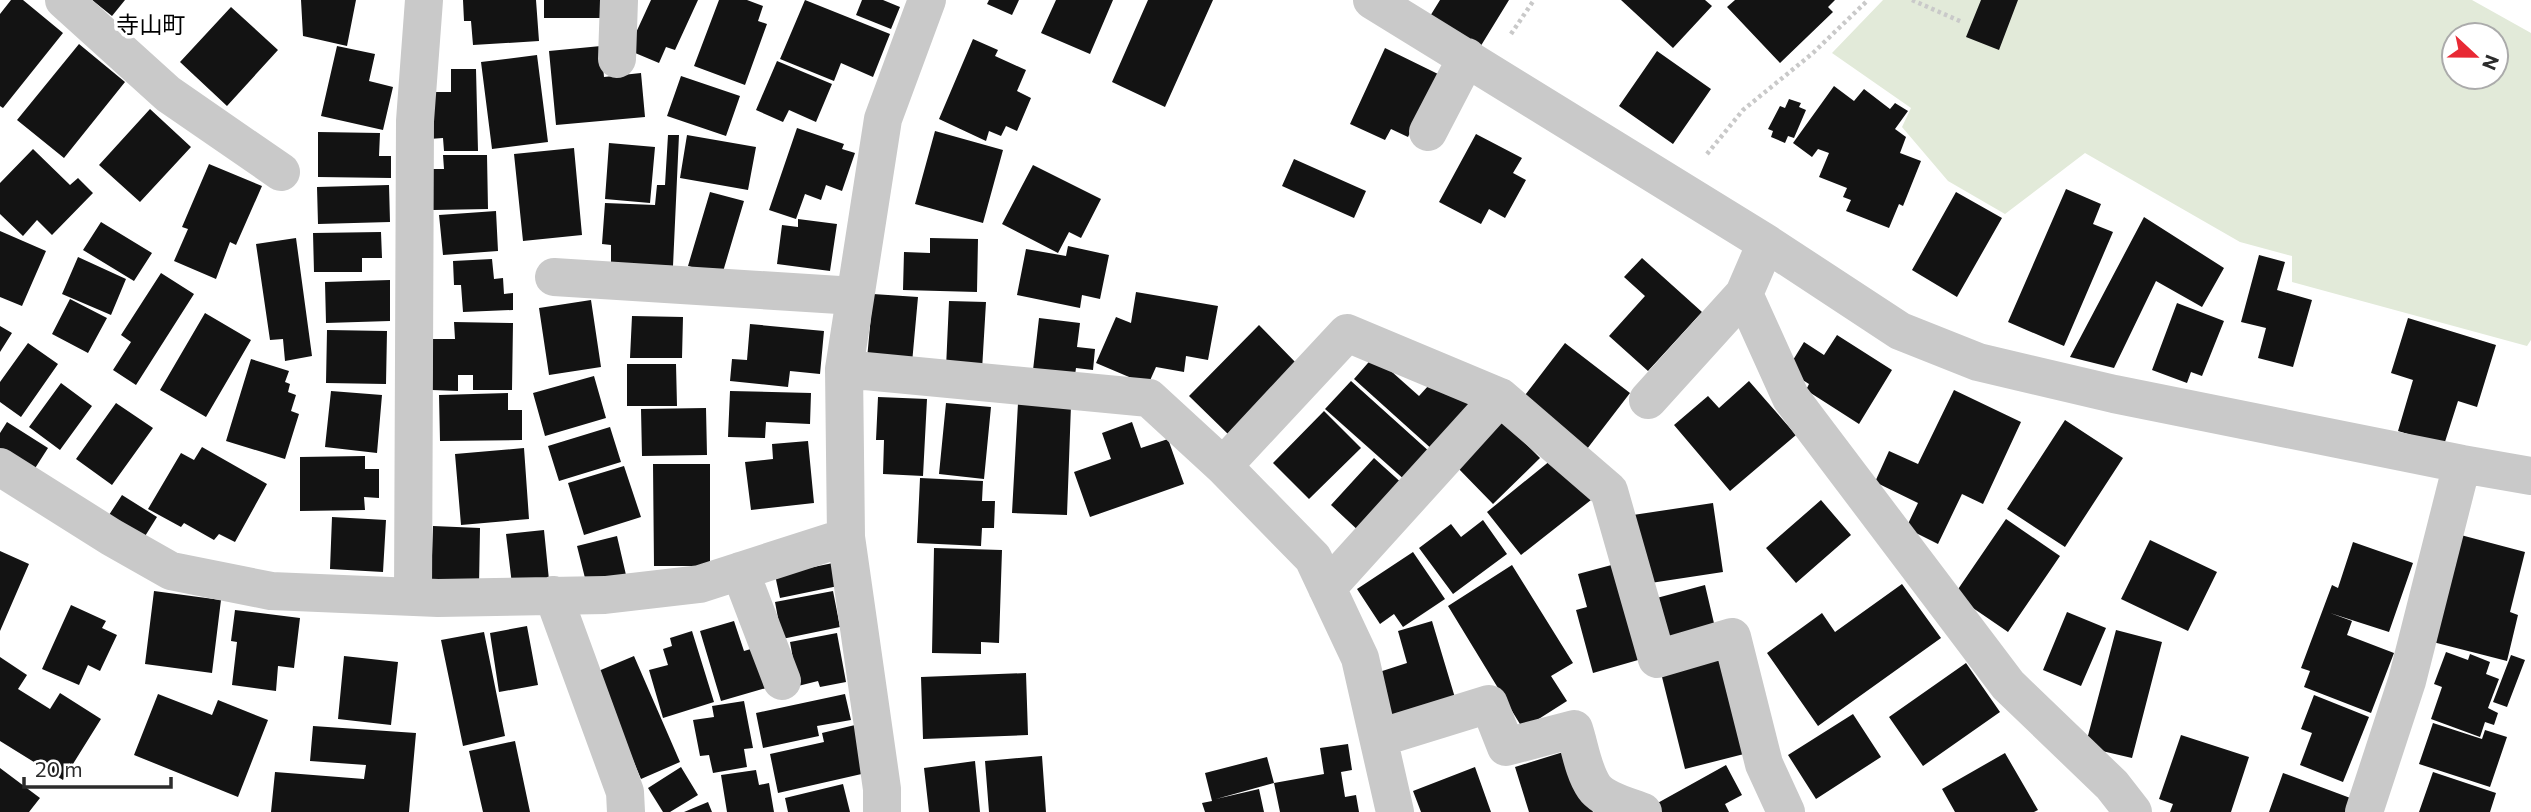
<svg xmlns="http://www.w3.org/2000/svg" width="2531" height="812" viewBox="0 0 2531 812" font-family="Commissioner,'Noto Sans JP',sans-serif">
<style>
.green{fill:#e2ead9;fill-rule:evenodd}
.building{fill:#131313}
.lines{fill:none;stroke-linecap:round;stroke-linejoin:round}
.path{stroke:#c9c9c9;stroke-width:4.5;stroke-dasharray:3.5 3.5;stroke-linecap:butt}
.minor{stroke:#c9c9c9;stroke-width:38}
.labels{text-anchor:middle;stroke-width:7;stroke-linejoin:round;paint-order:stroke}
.neighbourhood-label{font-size:23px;fill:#000;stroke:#fff}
</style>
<rect width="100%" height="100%" fill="#fff"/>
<path class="green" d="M1883 0H2472L2531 33V340L2527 346 2292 282V256L2240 242 2085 153 2005 214 1948 181 1902 127 1911 108 1832 53ZM2454 35H2496V77H2454Z"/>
<path class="building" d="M11 0H23L63 33 3 108 0 106V14Z
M92 0H125L112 16Z
M301 0H356L347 46 303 36Z
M463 0H536L539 41 473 45 471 21H464Z
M544 0H603V18H544Z
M651 0H698L675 50 666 47 659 63 628 50Z
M719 0H747L763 6 758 21 767 24 745 85 694 66Z
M805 0 890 34 873 77 841 63 834 81 780 59Z
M862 0H883L900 7 891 29 856 15Z
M989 0H1019L1012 15 987 4Z
M1056 0H1113L1090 54 1041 33Z
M1148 0H1213L1165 107 1112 82Z
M1440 0H1509L1474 57 1424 26Z
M1621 0H1705L1712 6 1673 48Z
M1735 0H1835L1828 7 1833 12 1780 63 1727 7Z
M1981 0H2018L1999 50 1966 37Z
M231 7 278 50 227 106 180 62Z
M973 39 998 50 995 56 1026 70 1017 91 1031 98 1017 131 1006 126 1001 136 989 131 986 141 939 119Z
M79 44 125 82 64 158 17 120Z
M337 46 375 54 369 81 393 87 383 130 321 116Z
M601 46 604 77 641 73 645 117 556 125 549 51Z
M1385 48 1438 74 1408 137 1391 129 1385 140 1350 124Z
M1657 51 1711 89 1673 144 1619 106Z
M537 55 548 142 492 149 481 62Z
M777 61 832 84 816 122 789 110 783 122 756 110Z
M451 69H476L478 151H444L443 138 429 139 428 92H451Z
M681 76 740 96 726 136 667 116Z
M1834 86 1854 101 1864 89 1890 109 1895 103 1908 111 1895 129 1906 137 1900 153 1921 161 1903 206 1899 204 1889 228 1846 211 1851 200 1843 197 1847 188 1819 177 1829 153 1818 149 1812 157 1793 143Z
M1789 99 1801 103 1799 107 1806 110 1794 138 1788 136 1785 143 1771 137 1773 131 1768 129 1780 106 1785 108Z
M150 109 191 147 140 202 99 165Z
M797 128 844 144 842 149 855 153 842 191 826 185 821 200 805 194 796 219 769 210Z
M935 131 1003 150 983 223 915 204Z
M318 132 380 133 379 156H391V178L318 177Z
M1476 134 1522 158 1513 173 1526 180 1505 218 1489 209 1481 224 1439 202Z
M668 135H679L673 266 611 264V245L602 244 605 203 655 205 657 185H665Z
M687 135 756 147 748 190 680 178Z
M609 143 655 147 650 203 605 199Z
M574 148 582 235 523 241 514 154Z
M33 149 70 185 78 178 93 193 52 235 37 220 23 236 0 214V183Z
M443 155H487L488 209 433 210 431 169H444Z
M1294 159 1366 191 1354 218 1282 186Z
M209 164 262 186 236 245 230 242 216 279 174 261 188 229 182 227Z
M1033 165 1101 199 1081 238 1069 232 1058 253 1002 224Z
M389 185 390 222 318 224 317 187Z
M2066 189 2101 204 2093 224 2113 232 2064 346 2008 322Z
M710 192 744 201 722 275 688 266Z
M1956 192 2002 218 1957 297 1912 270Z
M496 211 498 251 443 255 439 215Z
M2144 217 2224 268 2202 307 2156 281 2114 368 2070 357Z
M798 219 837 224 830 271 777 264 782 225 798 227Z
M101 222 152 253 134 281 83 250Z
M0 231 46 251 22 306 0 297Z
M381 232 382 258H362V272H314L313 233Z
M296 238 312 356 285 361 283 339 270 340 256 244Z
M930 238 978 239 977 292 903 290 904 252 930 253Z
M1068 246 1109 255 1100 299 1082 295 1080 308 1017 295 1026 249 1066 256Z
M2259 255 2285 262 2277 290 2312 300 2293 367 2258 358 2266 328 2241 322Z
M78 257 126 279 111 315 62 294Z
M1642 258 1702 312 1648 371 1609 336 1645 296 1624 277Z
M492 259 494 279 503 278 504 294 513 293V310L463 312 461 285H454L453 261Z
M161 273 194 294 136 385 113 370 131 342 121 335Z
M390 280V321L326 323 325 282Z
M1136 292 1218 306 1208 360 1186 356 1184 372 1156 367 1148 385 1096 363 1116 317 1131 323Z
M873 294 918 297 912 363 867 359Z
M70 299 107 318 88 353 52 334Z
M591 300 601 367 549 375 539 308Z
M949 301 986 302 982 370 946 368Z
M2177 303 2224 321 2202 376 2191 372 2187 383 2152 370Z
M205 313 251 340 206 417 160 390Z
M632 316 683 317 682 358H630Z
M1039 318 1080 323 1077 347 1095 349 1093 370 1076 368 1075 375 1033 370Z
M2408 318 2496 345 2477 407 2458 401 2444 445 2398 431 2413 380 2391 373Z
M454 322 513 323 512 390H473V375H458V391L432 390 433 339H455Z
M750 324 824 331 820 374 790 371 788 387 730 381 732 359 747 360Z
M1259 325 1299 366 1230 436 1189 396Z
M0 326 12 333 0 352Z
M327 330 387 331 386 384 326 383Z
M1837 335 1892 370 1859 424 1806 390 1809 384 1787 370 1804 342 1824 355Z
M28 343 58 364 21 417 0 402V382Z
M1565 343 1630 393 1587 449 1522 399Z
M1374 356 1419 396 1439 374 1474 406 1434 451 1354 379Z
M251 359 289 371 285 382 290 384 288 392 296 395 291 411 299 414 285 459 226 441Z
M627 364H676L677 406H627Z
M594 376 606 418 545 436 533 393Z
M1351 381 1431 453 1406 481 1325 409Z
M1749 381 1796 435 1730 491 1674 425 1708 396 1719 408Z
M61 383 92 406 60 450 29 427Z
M1954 390 2021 422 1983 504 1962 494 1938 544 1906 528 1918 503 1875 482 1889 451 1918 464Z
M331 391 382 395 377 453 325 447Z
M730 391 811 393 810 424 766 422 765 438 728 437Z
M508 393V410H522V440L440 441 439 395Z
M878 397 927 399 923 476 883 474 884 440H876Z
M116 403 153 428 112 485 76 459Z
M946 403 991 407 984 479 939 474Z
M1018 403 1071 405 1067 515 1012 513Z
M706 408 707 455 642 456 641 409Z
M1324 411 1361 448 1309 499 1273 463Z
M1501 419 1540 458 1493 504 1454 464Z
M2065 420 2123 458 2065 547 2007 509Z
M7 422 48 448 32 473 0 452V433Z
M1132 422 1141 448 1168 439 1184 484 1090 517 1074 472 1111 459 1102 433Z
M610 427 621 462 559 481 548 446Z
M808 441 814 503 751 510 745 462 773 459 772 444Z
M202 447 267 484 235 542 219 534 214 540 184 523 181 527 148 509 181 453 194 460Z
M524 448 529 519 461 525 455 454Z
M365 456V469H379V498L364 497 365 510 300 511V457Z
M1556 456 1591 500 1521 555 1487 512Z
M1374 458 1405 486 1361 533 1331 505Z
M653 464H710V566H654Z
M624 466 641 517 584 535 568 483Z
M920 478 983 481 982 501H995L994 528H982L981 546 917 543Z
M122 495 157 517 142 541 107 518Z
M1821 500 1851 535 1796 583 1766 548Z
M1713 503 1723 572 1644 584 1633 515Z
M332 517 386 520 383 572 330 569Z
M2006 519 2060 556 2008 632 1954 595Z
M1483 520 1507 554 1453 594 1419 548 1451 524 1461 537Z
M433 526 480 528 479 586 431 585Z
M544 530 550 590 513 593 506 534Z
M2457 534 2525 552 2510 612 2518 615 2507 661 2429 641Z
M617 536 626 575 587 586 577 546Z
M2150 540 2217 572 2188 631 2121 599Z
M2353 542 2413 563 2389 632 2330 613 2352 621 2347 635 2394 653 2371 713 2304 687 2310 671 2301 668 2332 585 2338 588Z
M934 548 1002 550 999 643 981 642V654L932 653Z
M0 551 29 564 0 631Z
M1413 552 1445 599 1403 627 1394 614 1380 624 1357 589Z
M833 563 838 586 780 598 775 575Z
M1619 563 1645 658 1593 673 1576 610 1587 607 1578 574Z
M1512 565 1573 663 1551 676 1567 701 1523 729 1448 606Z
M1902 584 1941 638 1818 726 1767 653 1822 613 1835 632Z
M1705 585 1717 636 1666 649 1653 599Z
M154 591 221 600 212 673 145 664Z
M833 591 840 627 782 639 775 602Z
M71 605 106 621 102 628 117 635 100 671 88 665 79 685 42 669Z
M235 610 300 618 294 668 278 666 276 691 232 685 237 642 231 641Z
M2067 612 2106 628 2081 686 2043 670Z
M734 621 744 651 761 646 773 686 721 701 700 631Z
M1432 621 1456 701 1387 722 1373 674 1407 663 1398 631Z
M527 626 538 685 499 692 490 633Z
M2116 630 2162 642 2132 758 2085 747Z
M692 631 714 702 663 718 649 670 668 665 663 649 672 646 670 638Z
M484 632 505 736 463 746 441 640Z
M837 633 846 682 820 687 818 681 798 686 790 642Z
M1718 650 1744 754 1685 769 1659 665Z
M2446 652 2468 660 2470 654 2490 662 2486 674 2499 679 2488 708 2498 713 2494 725 2485 722 2480 737 2431 719 2442 687 2434 684Z
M2511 655 2525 660 2507 707 2493 702Z
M344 656 398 662 391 725 338 719Z
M634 656 680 762 641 779 596 672Z
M0 657 27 675 18 689 50 709 60 693 101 719 63 780 0 741Z
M1966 663 2000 712 1923 766 1889 717Z
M1026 673 1028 735 923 739 921 677Z
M158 694 212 715 218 700 268 720 238 797 134 755Z
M845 694 851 720 817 726 819 736 763 748 756 713Z
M2314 695 2369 717 2343 782 2300 765 2312 733 2301 729Z
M744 701 753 748 744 749 747 767 713 773 709 755 700 756 693 720 714 717 712 706Z
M1853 714 1881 757 1816 799 1788 755Z
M2433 723 2482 739 2485 730 2507 737 2490 787 2419 764Z
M855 725 866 773 778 793 770 754 824 742 822 733Z
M313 726 416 733 409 812H271L275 772 364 779 366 765 310 761Z
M2181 735 2249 757 2231 812H2170L2173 804 2159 799Z
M515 741 530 812H483L469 751Z
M1348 744 1352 770 1341 772 1345 797 1356 795 1359 812H1280L1274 783 1324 774 1320 748Z
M1573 749 1593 812H1529L1515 767Z
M2005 753 2038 810 2034 812H1955L1942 789Z
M1042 756 1046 812H989L985 761Z
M1267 757 1274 783 1216 799 1259 789 1264 812H1205L1202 803 1212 801 1205 773Z
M975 761 980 812H929L924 768Z
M1726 765 1742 795 1725 804 1729 812H1658L1654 805Z
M681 767 698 795 670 812H663L648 788Z
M1475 767 1491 812H1421L1413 791Z
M0 768 40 798 29 812H0Z
M756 770 759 785 769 783 774 812H727L721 775Z
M2433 772 2496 793 2490 812H2419Z
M2283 773 2353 799 2348 812H2269Z
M843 784 850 812H788L785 798Z
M708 802 712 812H684Z"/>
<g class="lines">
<path class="path" d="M1912 0 1962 22
M1511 34 1534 0
M1707 154 1743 110 1813 53 1868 0"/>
<path class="minor" d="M64 0 168 94 281 172
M1372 0 1766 243 1900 331 1978 362 2114 394 2462 464 2531 476
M617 59 619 0
M1428 132 1467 57
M1766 243 1744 294 1791 398 2008 685 2112 785 2133 812
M554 277 855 296
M844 369 1149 398 1223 466 1313 558 1360 658 1395 812
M1648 400 1744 294
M1223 466 1347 333 1500 397 1609 491 1657 659 1732 637 1764 764 1786 812
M0 467 111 537 171 571 271 591 438 598 605 595 700 584 846 537
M740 571 782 681
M1327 588 1500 397
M553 595 625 792 626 812
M413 597 415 121 424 0
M1379 738 1489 704 1506 747 1574 729C1580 747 1583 771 1594 787 1603 800 1628 806 1643 812
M882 812V789L846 537 844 369 883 119 927 0
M2364 812 2407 681 2462 464"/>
</g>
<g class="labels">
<g class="neighbourhood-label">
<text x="151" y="33">寺山町</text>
</g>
</g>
<g transform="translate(2475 56) rotate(112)"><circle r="33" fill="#ffffff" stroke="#ababab" stroke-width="2"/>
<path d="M0-5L12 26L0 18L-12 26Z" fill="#e82934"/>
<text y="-10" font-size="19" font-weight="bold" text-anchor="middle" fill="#2c2c2c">N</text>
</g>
<path d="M24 777v10h147v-10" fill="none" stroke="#2c2c2c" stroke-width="3.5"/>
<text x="35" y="777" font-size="21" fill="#2c2c2c" stroke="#ffffff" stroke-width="5" paint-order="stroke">20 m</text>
</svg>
